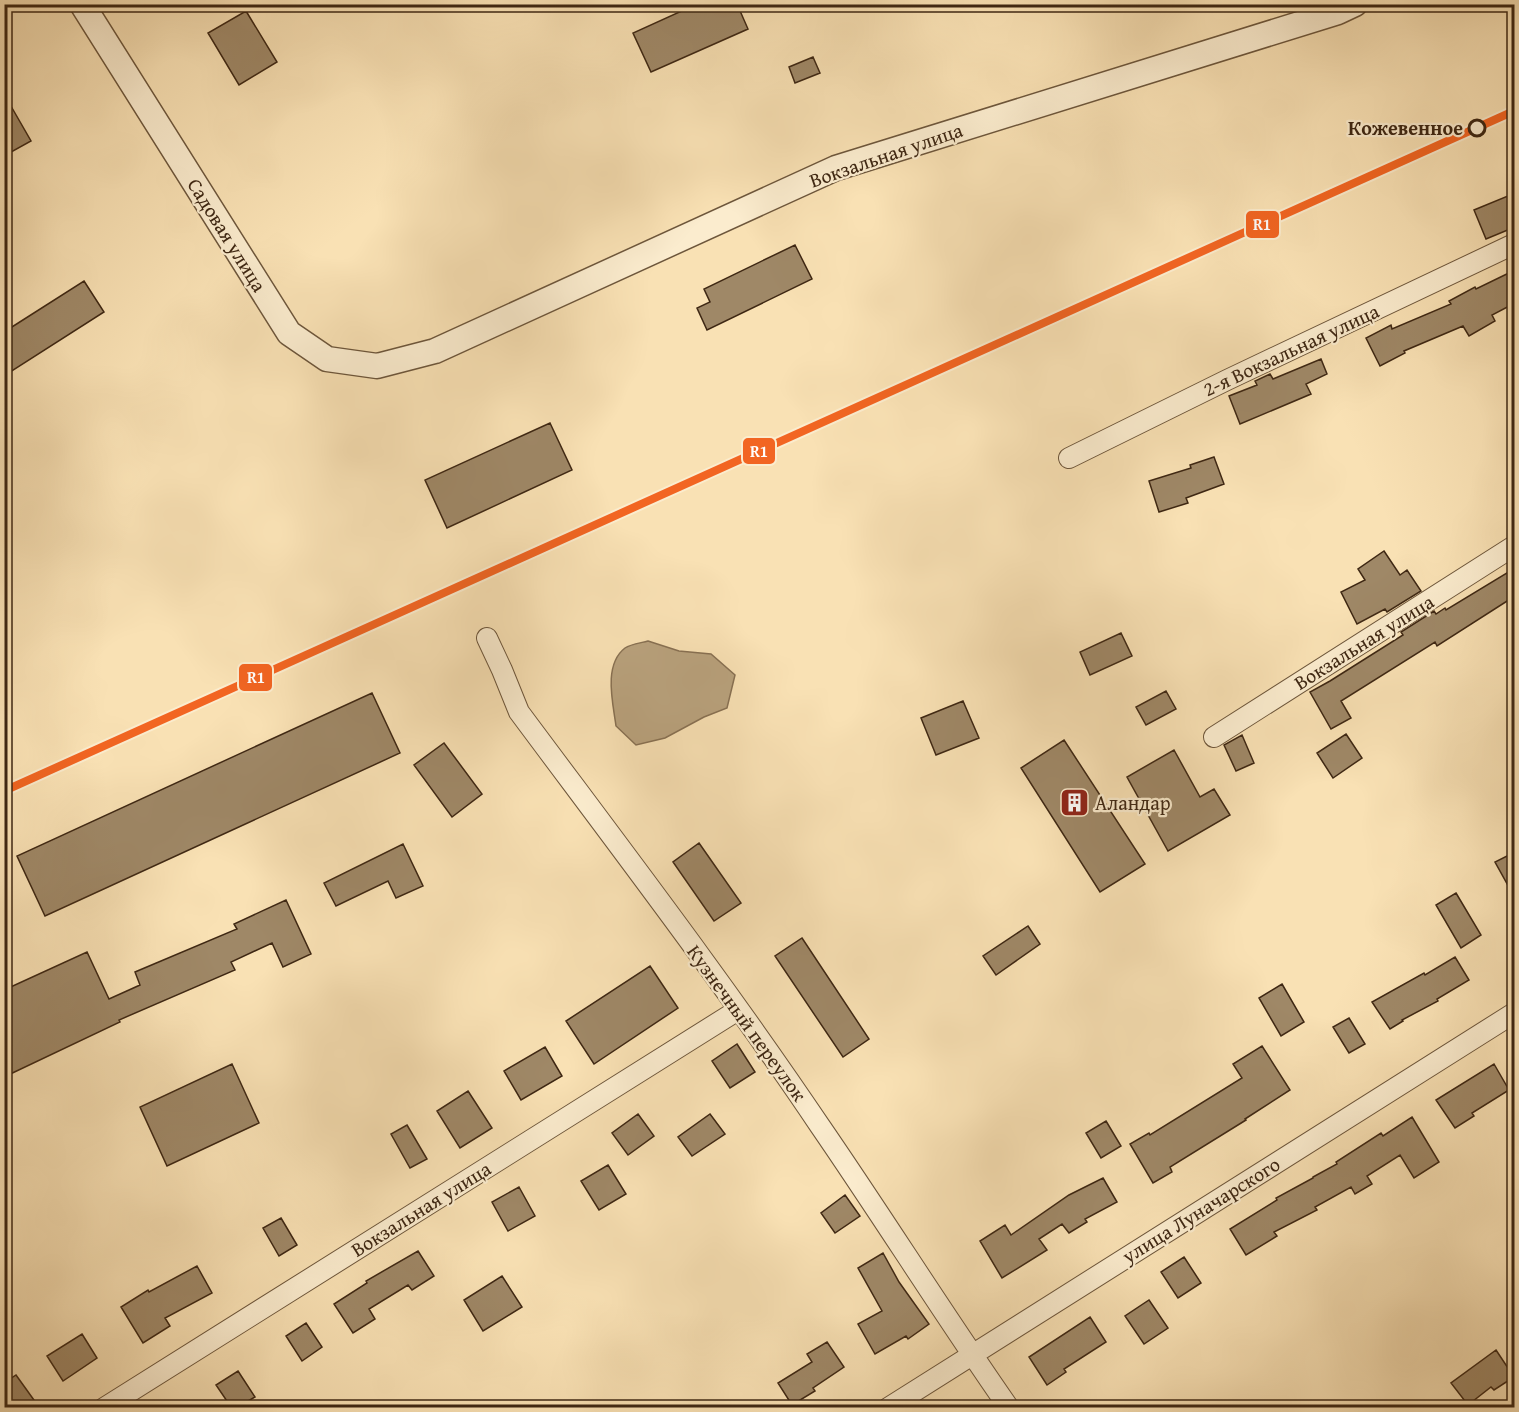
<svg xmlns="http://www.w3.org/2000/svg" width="1519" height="1412" viewBox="0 0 1519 1412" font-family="'Gentium Book Plus',serif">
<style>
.water{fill:#b9a27d;stroke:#887153;stroke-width:1.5}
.building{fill:#9f8867;stroke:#3e2713;stroke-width:1.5}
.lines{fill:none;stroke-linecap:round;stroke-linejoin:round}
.minor-casing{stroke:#6d563b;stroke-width:22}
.tertiary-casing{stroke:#6d563b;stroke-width:27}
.minor{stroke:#fbecce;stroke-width:20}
.tertiary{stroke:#fbecce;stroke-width:24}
.rail-casing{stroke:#3e2713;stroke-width:7}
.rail{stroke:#fbecce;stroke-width:4.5;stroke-dasharray:14;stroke-linecap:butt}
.rail-1-casing{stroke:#fbecce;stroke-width:12}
.rail-1{stroke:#f26522;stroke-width:8}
.stop-dot{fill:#fbecce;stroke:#3e2713;stroke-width:3}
.labels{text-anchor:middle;stroke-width:4.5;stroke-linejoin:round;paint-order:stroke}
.stop-label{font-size:20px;font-weight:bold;fill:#3e2713;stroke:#fbecce;text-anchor:end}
.street-label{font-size:20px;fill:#3e2713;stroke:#fbecce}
.poi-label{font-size:20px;fill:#3e2713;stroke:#fbecce;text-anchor:start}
.line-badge{stroke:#fbecce;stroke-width:2}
.badge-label{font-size:16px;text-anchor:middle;font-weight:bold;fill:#fff}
</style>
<rect width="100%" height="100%" fill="#f9e1b4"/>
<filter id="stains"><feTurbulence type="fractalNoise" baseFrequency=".00333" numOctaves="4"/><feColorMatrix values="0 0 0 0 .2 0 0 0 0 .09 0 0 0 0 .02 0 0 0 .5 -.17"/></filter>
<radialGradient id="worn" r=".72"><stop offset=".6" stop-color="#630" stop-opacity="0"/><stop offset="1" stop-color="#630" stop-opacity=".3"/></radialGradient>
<path class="water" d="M648 641 679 651 711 654 735 675 727 708 704 717 665 738 636 745 616 726C613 703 603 665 625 648 631 644 641 643 648 641Z"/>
<path class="building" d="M697 4H737L748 29 651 72 633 33Z
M246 11 277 62 239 85 208 33Z
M813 57 820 73 795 83 789 67Z
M4 94 31 141 4 156Z
M1515 193V227L1486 239 1474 210Z
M795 245 812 279 707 330 697 308 710 302 704 289Z
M1515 270V303L1492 315 1495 321 1469 336 1463 326 1404 351 1405 353 1380 366 1366 338 1391 325 1392 329 1451 304 1449 301 1475 287 1476 289Z
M84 281 104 312 4 376V332Z
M1321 359 1327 374 1306 384 1311 394 1240 424 1229 396 1257 385 1255 381 1270 374 1273 379Z
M550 423 572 470 447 528 425 480Z
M1214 457 1224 484 1186 498 1188 503 1159 512 1149 481 1191 468 1190 465Z
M1384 551 1400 575 1407 570 1421 591 1387 612 1385 609 1357 624 1341 592 1365 580 1358 569Z
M1515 568V596L1437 646 1435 642 1341 701 1351 718 1331 729 1310 692 1330 681 1403 635 1401 632 1434 611 1436 614 1445 608 1446 610Z
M1121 633 1132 656 1090 675 1080 652Z
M1166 691 1176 709 1146 725 1136 707Z
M372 693 400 753 45 916 17 856Z
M963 701 979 738 936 755 921 718Z
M1346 734 1362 758 1333 778 1317 753Z
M1242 735 1254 763 1236 771 1224 745Z
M1064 740 1145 864 1100 892 1021 768Z
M444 743 482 794 452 817 414 765Z
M1174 750 1200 797 1214 789 1230 815 1168 851 1127 777Z
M699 843 741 903 714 921 673 862Z
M403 844 423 886 396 898 388 881 336 906 324 883Z
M1515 852V898L1495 862Z
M1456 893 1481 935 1461 948 1436 905Z
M286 900 311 954 283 967 272 943 231 962 235 970 119 1020 120 1022 4 1077V990L87 952 109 999 140 985 135 972 237 929 234 924Z
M1028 926 1040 944 996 975 983 956Z
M802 938 869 1039 843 1057 775 956Z
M1455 957 1469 980 1437 999 1438 1001 1402 1020 1403 1021 1390 1029 1372 1002 1424 973 1425 975Z
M650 966 678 1008 594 1064 566 1021Z
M1282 984 1304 1022 1281 1036 1259 998Z
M1349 1018 1365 1044 1349 1053 1333 1027Z
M737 1044 755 1072 730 1088 712 1061Z
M1262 1046 1290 1090 1245 1119 1246 1120 1170 1167 1172 1172 1153 1183 1130 1144 1149 1133 1150 1135 1242 1078 1233 1064Z
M545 1047 562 1076 521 1100 504 1071Z
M232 1064 259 1123 167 1166 140 1107Z
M1494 1064 1509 1090 1472 1113 1474 1116 1455 1128 1436 1100Z
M468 1091 492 1128 460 1148 437 1111Z
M638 1114 654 1136 628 1155 612 1133Z
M710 1114 725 1134 692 1156 678 1137Z
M1412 1117 1439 1162 1414 1178 1400 1155 1367 1176 1372 1184 1355 1194 1351 1187 1315 1207 1317 1210 1274 1232 1277 1236 1246 1255 1230 1229 1277 1200 1276 1198 1313 1178V1177L1337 1164 1336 1162 1381 1133 1383 1136Z
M1106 1121 1121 1146 1101 1158 1086 1133Z
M407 1125 427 1159 410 1168 391 1134Z
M608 1165 626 1194 599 1210 581 1181Z
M1103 1178 1117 1202 1085 1219 1087 1222 1069 1233 1062 1224 1039 1239 1047 1250 1002 1278 980 1241 1005 1225 1011 1235 1069 1195Z
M519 1187 535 1216 508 1231 492 1202Z
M845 1195 860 1216 835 1233 821 1213Z
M281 1218 297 1245 279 1256 263 1228Z
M418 1251 434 1276 412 1290 408 1285 369 1309 375 1319 353 1333 334 1304 367 1283 366 1281Z
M883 1253 899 1282 929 1324 908 1339 906 1336 875 1354 858 1324 882 1311 858 1268Z
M1184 1257 1201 1283 1178 1298 1161 1272Z
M197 1266 212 1293 165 1318 170 1326 143 1343 121 1307 148 1290 149 1292Z
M502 1276 522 1307 483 1331 464 1300Z
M1149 1300 1168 1328 1144 1344 1125 1316Z
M1090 1317 1106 1342 1064 1369 1066 1372 1047 1385 1029 1357Z
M306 1323 322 1347 302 1361 286 1336Z
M82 1334 97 1358 63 1381 47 1356Z
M827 1342 844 1367 813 1388 815 1391 792 1405 778 1383 812 1362 807 1354Z
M1496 1350 1514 1377 1494 1390 1491 1387 1468 1405 1451 1383Z
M238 1371 255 1397 238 1407H231L216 1385Z
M16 1375 39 1407H4V1383Z"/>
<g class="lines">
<defs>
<path id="minor" d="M1069 458 1227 380 1514 244
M487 638 502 670 519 712C621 849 725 985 820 1126 884 1219 944 1315 1009 1408
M1214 737 1514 546
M104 1408 738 1010
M888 1408 1514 1013"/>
<path id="tertiary" d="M82 4 289 333 327 359 377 366 435 351 836 168 1338 12 1355 4"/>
</defs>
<use href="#minor" class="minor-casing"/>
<use href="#tertiary" class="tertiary-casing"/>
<use href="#minor" class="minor"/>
<use href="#tertiary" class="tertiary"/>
<defs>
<path id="rail" d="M184 711 1514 111"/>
</defs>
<use href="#rail" class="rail-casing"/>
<use href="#rail" class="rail"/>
<defs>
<path id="rail-1" d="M4 791 1514 111"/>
</defs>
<use href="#rail-1" class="rail-1-casing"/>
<use href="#rail-1" class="rail-1"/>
</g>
<defs>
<symbol id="building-square" viewBox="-11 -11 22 22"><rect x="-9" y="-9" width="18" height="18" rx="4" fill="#8f2418" stroke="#fbecce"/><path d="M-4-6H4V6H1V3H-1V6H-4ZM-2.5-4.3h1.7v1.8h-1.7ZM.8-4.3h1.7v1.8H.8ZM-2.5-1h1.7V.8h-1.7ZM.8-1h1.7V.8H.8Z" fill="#fff"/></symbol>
</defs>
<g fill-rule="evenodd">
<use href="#building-square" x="1058" y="786" width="33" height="33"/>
</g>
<circle class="stop-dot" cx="1477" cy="128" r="8"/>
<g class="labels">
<g class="stop-label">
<text x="1463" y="135">Кожевенное</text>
</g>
<g class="street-label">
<text transform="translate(886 155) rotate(-19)" y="7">Вокзальная улица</text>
<text transform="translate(227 235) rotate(58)" y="7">Садовая улица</text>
<text transform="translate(1291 350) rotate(-25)" y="7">2-я Вокзальная улица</text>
<text transform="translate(1364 642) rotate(-32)" y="7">Вокзальная улица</text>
<text transform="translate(747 1023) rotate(54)" y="7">Кузнечный переулок</text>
<text transform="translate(421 1209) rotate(-32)" y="7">Вокзальная улица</text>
<text transform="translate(1201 1210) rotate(-32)" y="7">улица Луначарского</text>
</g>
<g class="poi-label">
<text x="1095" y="810">Аландар</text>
</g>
</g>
<g class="line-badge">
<rect x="1245" y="210" width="35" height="29" rx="6" fill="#f26522"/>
<rect x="742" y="437" width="34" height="28" rx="6" fill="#f26522"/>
<rect x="238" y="663" width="35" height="29" rx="6" fill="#f26522"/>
</g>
<g class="badge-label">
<text x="1262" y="230">R1</text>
<text x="759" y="457">R1</text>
<text x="256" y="683">R1</text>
</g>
<rect width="1519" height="1412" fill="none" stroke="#f9e1b4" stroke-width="24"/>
<rect x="6" y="6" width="1507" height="1400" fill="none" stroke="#3e2713" stroke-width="3"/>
<rect x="12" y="12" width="1495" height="1388" fill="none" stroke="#3e2713" stroke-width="1.5"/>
<rect width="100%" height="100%" filter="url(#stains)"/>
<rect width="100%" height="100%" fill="url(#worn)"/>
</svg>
